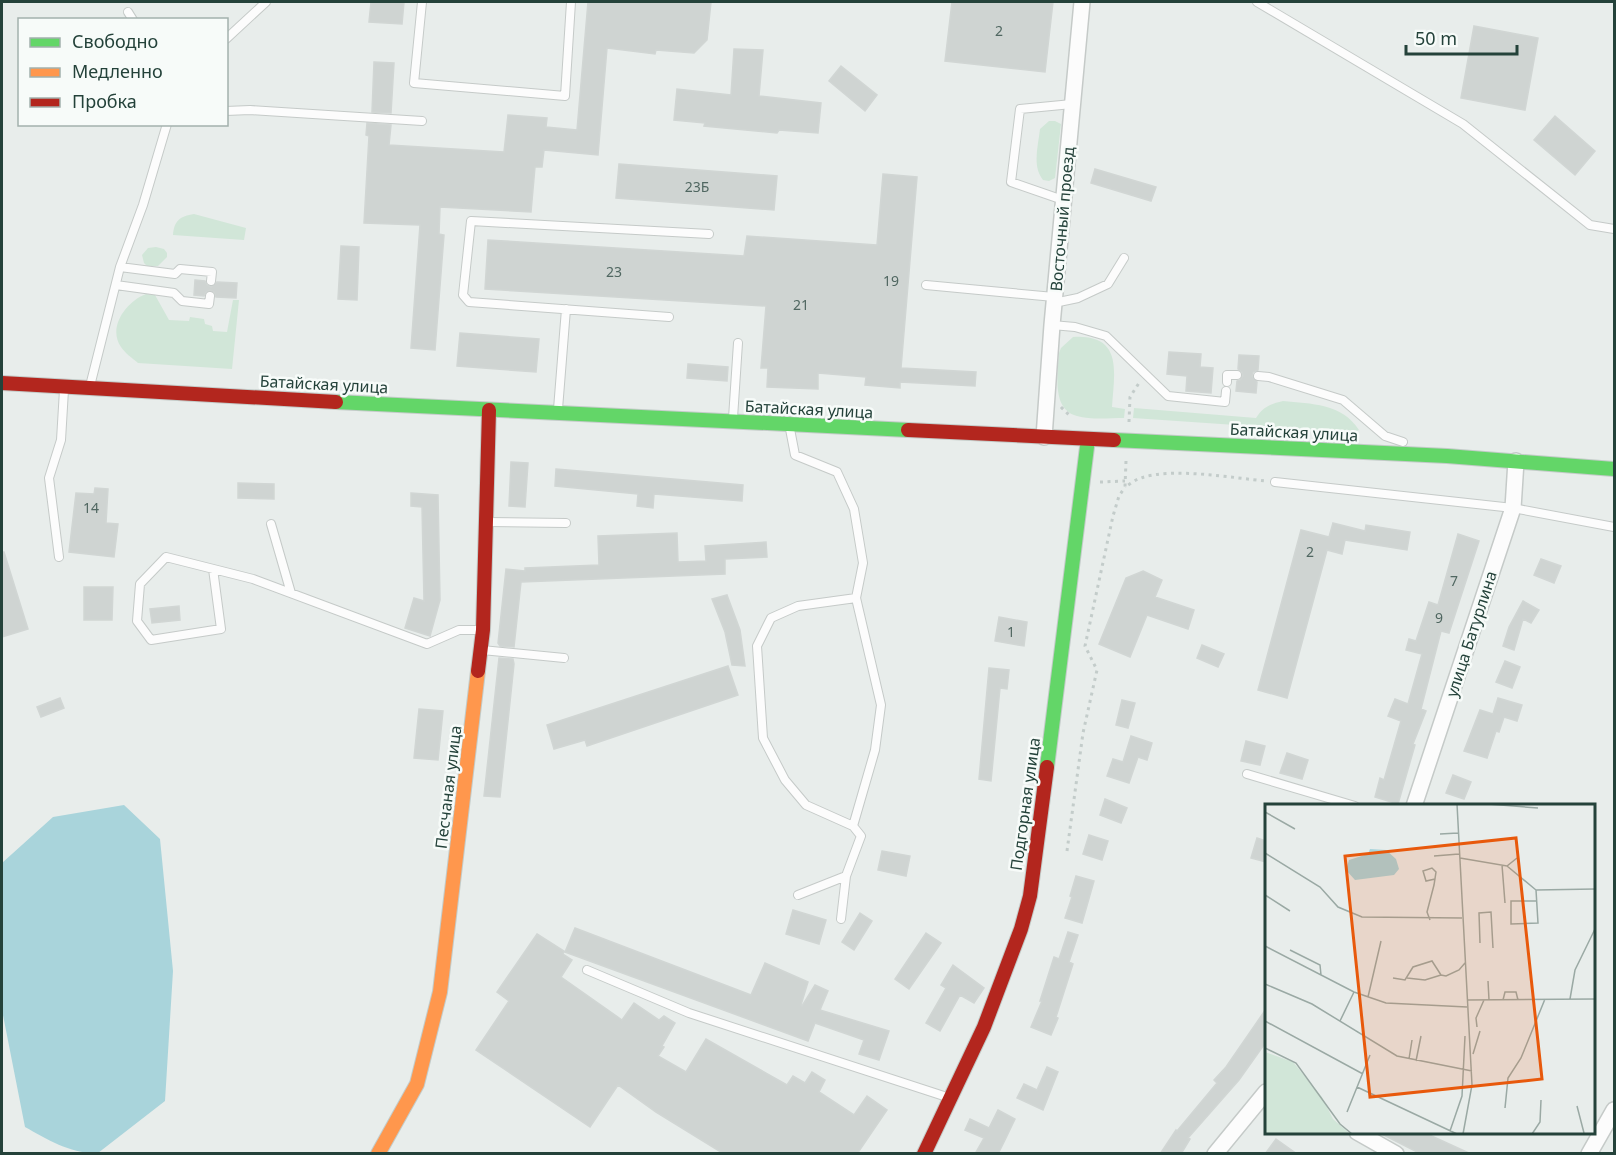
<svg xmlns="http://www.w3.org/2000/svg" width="1616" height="1155" viewBox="0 0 1616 1155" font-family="'Noto Sans',sans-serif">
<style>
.green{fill:#d1e6d8}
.water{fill:#a9d4db}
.building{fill:#cfd4d2;stroke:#d1d6d4;stroke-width:1.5}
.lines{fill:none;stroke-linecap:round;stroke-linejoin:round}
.lane-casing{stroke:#c5cac8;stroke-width:10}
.street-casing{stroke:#c5cac8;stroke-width:18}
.fast-casing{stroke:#c3cbc8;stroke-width:16}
.slow-casing{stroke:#c3cbc8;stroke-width:16}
.jam-casing{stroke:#c3cbc8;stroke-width:16}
.path{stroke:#c3ccca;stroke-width:3;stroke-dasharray:3 4.5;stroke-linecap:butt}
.lane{stroke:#fcfcfc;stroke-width:8}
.street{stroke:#fcfcfc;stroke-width:15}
.fast{stroke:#63d668;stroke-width:14}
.slow{stroke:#ff974d;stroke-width:14}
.jam{stroke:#b3261e;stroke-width:14}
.labels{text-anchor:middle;stroke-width:5;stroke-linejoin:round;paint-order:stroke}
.number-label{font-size:14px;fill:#506761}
.street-label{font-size:16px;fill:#24423a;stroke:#f7fbf9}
.inset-road{fill:none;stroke:#9aa9a4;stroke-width:1.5}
.view{fill:#e8590c;fill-opacity:0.15;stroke:#e8590c;stroke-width:3}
.inset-edge{fill:none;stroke:#24423a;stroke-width:3}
</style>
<rect width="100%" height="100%" fill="#e8edeb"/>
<path class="green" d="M1049 121H1055L1061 124 1055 178 1049 181 1043 180C1032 166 1038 147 1040 129Z
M194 214 246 228 244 240 173 235C174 221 180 216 194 214Z
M156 247 164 249 167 253V257L158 266H147L144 263 142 255 148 248Z
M146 294 155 295 169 320 189 321 190 317 204 319 205 324 212 326 213 331 227 332 233 300H239L232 369 138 363C132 358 125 353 121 347 107 327 127 301 146 294Z
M1073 337C1124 334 1114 373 1112 407L1125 409 1124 418C1109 418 1091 420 1077 416 1051 409 1058 373 1059 353L1061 348Z
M1283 401C1311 404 1342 403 1359 430L1352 433 1133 418 1134 408 1256 418C1263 407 1270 404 1283 401Z"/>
<path class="water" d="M124 805 160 839 173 971 165 1101 98 1153C71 1154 48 1140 25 1127L2 1010V863L53 817Z"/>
<path class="building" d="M371 2H404L402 24 369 22Z
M588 2H711L707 40 694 53 656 50 655 54 607 48 598 155 544 150 542 167H535L531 212 440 207 439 234 444 235 435 350 411 348 420 225 364 223 369 136 366 135 367 123 391 125 389 145 504 152 508 115 547 118 546 127 577 130Z
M952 2H1053L1045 72 945 61Z
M1474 26 1538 38 1525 110 1461 98Z
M734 49 763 50 759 96 821 103 818 133 779 130 777 133 704 126 705 123 674 120 677 89 731 95Z
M374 62 394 63 391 113 372 112Z
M841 66 877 95 865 111 829 81Z
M1555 116 1595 151 1575 175 1534 140Z
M619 164 777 176 774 210 616 198Z
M1095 169 1156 187 1151 201 1091 183Z
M883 174 917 177 901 368 976 372 975 386 900 382V388L865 385 866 377 818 373V389L767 387 768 368H761L766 306 485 289 488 240 744 256 747 236 877 245Z
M341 246 359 247 357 300 338 299Z
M195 280 205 281 207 285 211 287 217 282 237 283 236 298 216 297 214 292 210 290 206 292 204 296 194 295Z
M460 333 539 339 536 372 457 366Z
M1169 352 1201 354 1200 367 1213 368 1211 393 1186 391 1187 376 1167 374Z
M1239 355 1259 356 1258 370 1253 372 1252 376 1257 382 1256 393 1236 391 1237 381 1240 380 1243 376 1242 372 1238 369Z
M688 364 728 367 727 381 687 378Z
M511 462 528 463 525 507 509 506Z
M556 469 743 485 742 501 654 494 653 508 637 506 638 494 555 486Z
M238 483 274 484V499L238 498Z
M95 488 108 489 106 523 118 524 114 557 69 552 76 493 94 494Z
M411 493 438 495 440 600 430 636 405 628 414 598 424 601 422 507 411 506Z
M1333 523 1365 531 1366 525 1410 532 1407 550 1345 540 1342 554 1327 550 1287 698 1258 690 1301 530 1329 537Z
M677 533 678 562 706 561 705 546 766 542 767 557 725 559V574L521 582 514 647 500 646 498 643 506 569 525 571V568L599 565 598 536Z
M1458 534 1479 541 1449 633 1441 631 1421 709 1426 711 1413 744 1415 745 1398 804 1375 797 1380 778 1384 780 1401 721 1388 716 1395 699 1408 704 1422 654 1406 650 1409 639 1416 641 1429 602 1438 605Z
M2 552H4L28 629 2 637Z
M1541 559 1561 566 1554 583 1534 575Z
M1143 571 1162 580 1155 597 1194 610 1188 629 1147 615 1130 657 1099 644 1126 578Z
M84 587H113L112 620H84Z
M727 595 740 630 745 666 732 665 725 632 712 599Z
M1523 601 1539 610 1531 623 1523 619 1514 650 1503 646 1509 627Z
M179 606 180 620 152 623 150 609Z
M999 617 1027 622 1024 646 995 641Z
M1202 645 1224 654 1218 667 1197 658Z
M499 658 513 659 514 664 500 797 484 796Z
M1505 661 1520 667 1512 688 1496 682Z
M728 666 738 695 587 746 585 740 554 749 547 725Z
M989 668 1009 670 1007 689 1000 688 991 781 979 779Z
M60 698 64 708 41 717 37 707Z
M1498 698 1522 705 1517 721 1504 717 1499 732 1496 731 1487 758 1464 751 1480 710 1493 714Z
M1122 700 1135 703 1128 728 1116 725Z
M419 709 443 711 438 760 414 758Z
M1131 736 1152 743 1147 760 1138 757 1129 783 1107 776 1113 759 1123 762Z
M1246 741 1265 746 1260 765 1241 761Z
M1287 753 1308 760 1302 779 1280 773Z
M1453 775 1471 782 1464 799 1446 793Z
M1105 799 1127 808 1121 823 1100 815Z
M1089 835 1108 841 1102 860 1083 854Z
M1257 838 1266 841V862L1251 858Z
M882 851 910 856 906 876 878 870Z
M1076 876 1094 881 1082 923 1065 918 1072 897 1070 896Z
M793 910 826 920 819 944 786 934Z
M860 913 872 921 854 950 842 942Z
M575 928 751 995 765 963 808 982 801 1005 802 1006 815 985 828 991 820 1010 889 1031 879 1060 859 1054 864 1040 815 1023 808 1041 565 952Z
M1068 932 1078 935 1069 962 1073 964 1056 1017 1058 1018 1051 1035 1031 1027 1042 1001H1040L1054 957 1059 959Z
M926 933 941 943 909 989 895 979Z
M537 934 564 951 563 954 572 960 561 977 622 1020 634 1003 659 1020 664 1016 675 1023 662 1046 664 1047 658 1056 686 1072 706 1039 787 1085 793 1076 805 1083 812 1072 825 1080 819 1092 854 1115 867 1096 887 1110 857 1154H724L656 1112 618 1085 590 1127 476 1050 509 1001 497 992Z
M953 965 984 988 974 1003 960 995 940 1031 926 1023 946 988 941 985Z
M1266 1009V1042L1239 1080 1188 1138 1190 1139 1181 1154H1160L1176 1130 1177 1131 1217 1083 1214 1080 1226 1067Z
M1047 1067 1058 1072 1043 1110 1017 1098 1024 1084 1037 1090Z
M998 1110 1015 1119 1005 1140 998 1154H975L984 1138 965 1130 970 1119 989 1128Z
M1378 1132H1423L1471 1154H1421Z
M1276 1139 1297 1154H1265Z"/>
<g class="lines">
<defs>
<path id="lane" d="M422 2 414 83 565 96 571 2
M1257 2 1463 124 1590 225 1614 229
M128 12 133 20
M226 39 266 2
M226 111 250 110 422 121
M1063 200 1011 182 1020 109 1072 104
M120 267 175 274 180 269 212 272 211 281
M116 285 174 293 182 301 209 304 210 296
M926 285 1054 297
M1054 303 1078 298 1108 284 1124 258
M669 317 469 302 463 295 471 221 709 234
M1052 325 1075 327 1106 336 1168 396 1225 402 1226 391
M1258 376 1269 377 1343 400 1385 436 1403 442
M91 382 120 267 143 205 167 124
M1227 382V375H1237
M558 409 566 309
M733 418 738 343
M790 429 795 455 837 472 854 509 863 563 856 598 798 606 771 618 757 646 763 738 785 780 806 805 853 826 861 836 846 876 841 919
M1275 482 1513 508 1614 527
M487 522 566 523
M271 524 291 593
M59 557 49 478 61 440 64 390
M213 569 221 629 151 640 137 621 140 584 166 557 253 579 427 644 459 630H481
M482 650 564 658
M1247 774 1355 806
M853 826 875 750 881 705 856 598
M798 895 846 876
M587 970 689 1013 950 1098"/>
<path id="street" d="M1044 437 1052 325 1082 2
M1414 806 1513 508 1516 461
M1357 1132 1396 1154
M1215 1154 1266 1092
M1589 1154 1614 1110"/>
<path id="fast" d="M336 402 908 430
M1114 440 1447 456 1614 469
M1047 767 1088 439"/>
<path id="slow" d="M378 1154 417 1084 440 992 478 671"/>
<path id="jam" d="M2 383 336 402
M908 430 1114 440
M478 671 483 630 489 410
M924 1154 984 1027 1021 929 1030 896 1047 767"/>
</defs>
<use href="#lane" class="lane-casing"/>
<use href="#street" class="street-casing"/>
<use href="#fast" class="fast-casing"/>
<use href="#slow" class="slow-casing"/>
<use href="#jam" class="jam-casing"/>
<path class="path" d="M1061 407 1071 417
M1129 422 1130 397 1139 383
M1126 461 1125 487C1130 484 1136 479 1141 478 1172 467 1233 478 1266 481
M1100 482 1125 481
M1067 851 1083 733 1097 670 1085 646 1113 516 1119 496 1125 487"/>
<use href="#lane" class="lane"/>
<use href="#street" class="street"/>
<use href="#fast" class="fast"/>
<use href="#slow" class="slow"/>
<use href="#jam" class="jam"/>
</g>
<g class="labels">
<g class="number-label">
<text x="999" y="36">2</text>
<text x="697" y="192">23Б</text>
<text x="614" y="277">23</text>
<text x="891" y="286">19</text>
<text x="801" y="310">21</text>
<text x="91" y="513">14</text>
<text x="1310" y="557">2</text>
<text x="1454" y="586">7</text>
<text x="1439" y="623">9</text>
<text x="1011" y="637">1</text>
</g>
<g class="street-label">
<text transform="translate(1062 219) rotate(-85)" y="6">Восточный проезд</text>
<text transform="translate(324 384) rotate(3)" y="6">Батайская улица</text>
<text transform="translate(809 409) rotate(3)" y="6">Батайская улица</text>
<text transform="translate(1294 432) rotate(3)" y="6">Батайская улица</text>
<text transform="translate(1471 634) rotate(-72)" y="6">улица Батурлина</text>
<text transform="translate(448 787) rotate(-83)" y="6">Песчаная улица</text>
<text transform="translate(1025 804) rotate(-82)" y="6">Подгорная улица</text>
</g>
</g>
<g transform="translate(1265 804)">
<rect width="330" height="330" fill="#e8edeb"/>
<path d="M0 248 28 258 57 293 68 315 85 330H0Z" fill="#d1e6d8"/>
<path d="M105 45 121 46 131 55 134 65 129 71 90 76 81 66 84 56 103 50Z" fill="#a9d4db"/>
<path class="inset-road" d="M192 0 207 281 198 330M223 0 273 4M0 8 30 25M175 30 193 29M0 49 55 83 73 103 97 113 197 114M169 52 194 50M195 54 242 62 252 54M237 61 240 99M242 62 271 86 273 119 246 120V97H272M271 86 330 85M0 91 25 107M165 116 162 108 169 81 171 68 167 64 158 67 161 77 170 75M215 139 214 109 226 108 228 144M0 142 89 188 121 199 202 203M25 146 55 161 56 171M128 174 140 176 148 163 167 157 176 171 181 172 194 166 200 159M142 174 160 176 176 171M223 177 224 196M0 180 47 200 132 252 207 267M103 193 116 137M305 195 310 166 330 125M203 196 330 195M238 196 240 188H251L253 196M0 217 98 270M75 217 89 188M212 223 211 214 219 196M0 244 31 259 75 320 87 330M208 250 215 227M144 255 147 236M151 257 156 232M92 283 192 330M312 302 319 329M240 304 243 274 256 254 280 195M82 308 105 251M185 327 197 292 200 232M267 330 275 318 276 296"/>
<path class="view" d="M251 34 277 275 105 293 80 52Z"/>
<rect width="330" height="330" class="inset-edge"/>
</g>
<rect width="1616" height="1155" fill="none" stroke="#24423a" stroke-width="6"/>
<rect x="18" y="18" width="210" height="108" fill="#f7fbf9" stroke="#a3b1ad" stroke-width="1.5"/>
<rect x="30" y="38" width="30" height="9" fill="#63d668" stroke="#a3b1ad" stroke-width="1.5"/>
<text x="72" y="48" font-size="18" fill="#24423a">Свободно</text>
<rect x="30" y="68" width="30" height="9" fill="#ff974d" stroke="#a3b1ad" stroke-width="1.5"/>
<text x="72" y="78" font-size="18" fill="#24423a">Медленно</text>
<rect x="30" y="98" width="30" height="9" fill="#b3261e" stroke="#a3b1ad" stroke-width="1.5"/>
<text x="72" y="108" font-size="18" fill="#24423a">Пробка</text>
<path d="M1406 45v9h111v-9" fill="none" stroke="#24423a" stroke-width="3"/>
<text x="1415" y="45" font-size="18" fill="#24423a" stroke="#f7fbf9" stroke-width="4.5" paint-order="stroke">50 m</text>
</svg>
